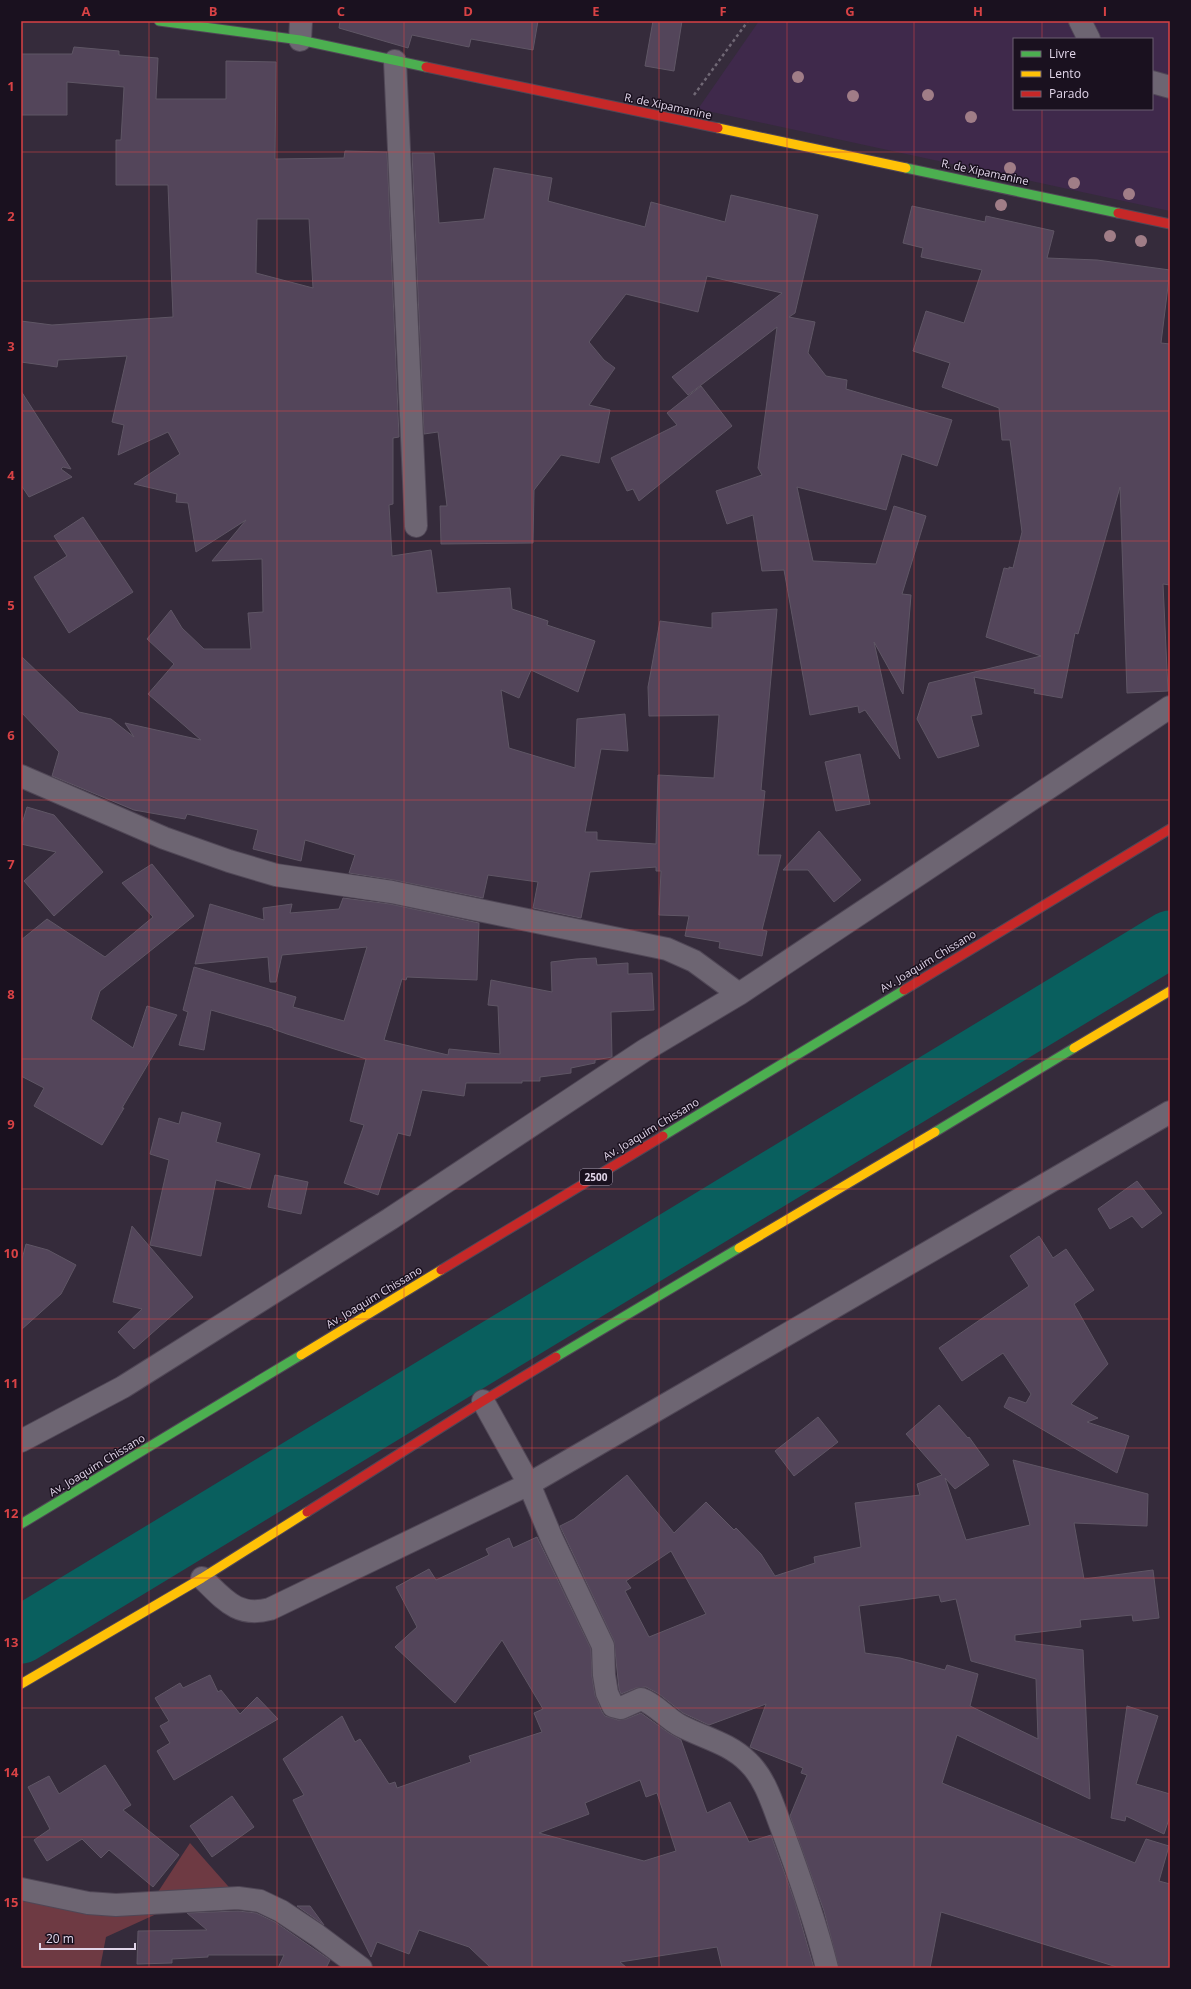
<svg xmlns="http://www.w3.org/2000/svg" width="1191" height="1989" viewBox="0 0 1191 1989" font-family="'Open Sans',sans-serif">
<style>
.built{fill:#3f294b;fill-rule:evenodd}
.green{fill:#6e3a43}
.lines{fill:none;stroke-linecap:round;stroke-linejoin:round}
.river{stroke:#095f5e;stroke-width:57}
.building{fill:#53455a;stroke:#5f5665;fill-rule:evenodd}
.street-casing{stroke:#504756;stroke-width:24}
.fast-casing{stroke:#504756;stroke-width:11}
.slow-casing{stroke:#504756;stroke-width:11}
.jam-casing{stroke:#504756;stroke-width:11}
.path{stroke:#706875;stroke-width:2.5;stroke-dasharray:3 3;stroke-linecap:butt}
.street{stroke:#6d6572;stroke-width:22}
.fast{stroke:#4caf50;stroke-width:9}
.slow{stroke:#ffc107;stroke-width:9}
.jam{stroke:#c62828;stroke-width:9}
.tree{fill:#a07d87}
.grid{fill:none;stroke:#d84245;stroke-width:1;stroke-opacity:0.55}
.labels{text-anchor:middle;stroke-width:3;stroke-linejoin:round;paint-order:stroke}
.shield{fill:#1a111f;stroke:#a59aac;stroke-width:1}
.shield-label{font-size:10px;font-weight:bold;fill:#e1d5e9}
.street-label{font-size:11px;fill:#e1d5e9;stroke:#1a111f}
.neatline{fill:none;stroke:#d84245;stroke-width:1.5}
.grid-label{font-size:13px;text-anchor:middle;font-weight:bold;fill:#d84245}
</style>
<rect width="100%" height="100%" fill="#352b3b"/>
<path class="built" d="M759 21H1170V211L698 109ZM1014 39H1152V109H1014Z"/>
<path class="green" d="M190 1843 243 1903 163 1911 106 1937 100 1968H21V1890L131 1898 158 1892Z"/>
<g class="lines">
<path class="river" d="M21 1635 1170 939"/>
</g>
<path class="building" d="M340 21H538L533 50 471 39 469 47 412 35 408 48 339 28Z
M653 21H682L674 71 645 66Z
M74 47 119 51V55L158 58 156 99H226V61L276 62 275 159 344 158 345 151 387 152 399 437 393 438V504L389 505 392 556 431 550 437 593 510 588 512 609 548 621 547 625 595 641 578 692 531 670 519 698 501 690 509 748 575 768 577 719 625 714 628 751 601 749 585 832H597V840L656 844 658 775 714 778 719 715 649 716 648 687 660 621 712 628V613L777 609 761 790 765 791 758 855H781L762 930 767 931 762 956 719 948 720 942 685 936 689 916 659 915 661 871H656V867L590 872 581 918 533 908 538 882 488 875 483 898 394 880 349 873 355 855 305 840 301 861 253 849 258 830 187 814 185 819 134 810 52 776 59 752 21 712V656L79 712 111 719 134 737 125 723 201 740 148 694 174 664 147 639 171 610 182 628 204 649H251L248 613 263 612 262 559 212 561 246 520 196 552 188 503 176 502 177 494 134 484 180 454 168 432 118 455 124 425 112 422 127 356 58 360 57 367 21 362V321L52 325 173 317 168 185H116V140H121L124 87 67 82V115H21V54H72ZM257 219H309L313 288 256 273Z
M412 153H434L439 223 484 219 494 168 552 178 548 201 645 227 651 202 725 222 731 195 818 215 795 313 789 317 815 322 808 353 826 376 847 380 846 389 952 420 937 466 902 454 886 510 797 487 813 561 876 564 894 506 926 516 902 594 911 595 903 694 874 642 900 759 865 710 859 713 858 706 810 715 784 570 762 571 753 515 727 524 716 491 762 475 758 468 777 327 688 395 672 377 782 293 707 276 698 312 626 294 589 342 604 360 615 368 589 405 610 410 599 463 561 455 534 490 533 543 441 544 440 506H447L438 432 424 434Z
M912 206 985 222 986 216 1054 231 1047 258 1097 260 1170 270 1161 343 1170 344V585L1163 584 1168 691 1127 693 1120 487 1078 634 1075 633 1062 698 1034 693 1035 689 974 677 982 714 971 716 979 746 938 758 917 719 929 683 1041 656 986 637 1004 568 1009 569V567L1013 568 1022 532 1010 440H1002L999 408 942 387 950 363 913 351 926 311 964 323 982 270 921 257 923 248 903 243Z
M701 386 732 426 639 501 633 489 627 491 611 458 677 425 667 413Z
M21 391 71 469 63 467 61 469 72 477 29 497 21 485Z
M83 517 133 592 69 633 34 577 67 556 54 536Z
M860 754 870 804 836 811 825 762Z
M27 807 54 815 103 872 54 916 24 881 56 852 21 844V827Z
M819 831 861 880 834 902 808 870H783Z
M152 864 194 916 100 991 91 1019 133 1048 147 1006 177 1015 122 1108H124L102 1145 34 1106 44 1088 21 1076V940L47 919 105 957 153 917 122 883Z
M343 898 390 904 479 923 477 980 407 977 406 980 402 979 384 1040 448 1055 449 1049 500 1054 498 1006 488 1005 491 980 552 992 551 962 576 959 596 958 597 965 628 963V974L652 973 654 1010 611 1012 612 1057 595 1060V1063L571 1068V1073L540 1077V1081H522V1083H466L464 1096 422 1090 410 1136 398 1133 378 1195 344 1183 364 1125 350 1121 366 1059 287 1034 273 1029V1028L211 1010 204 1050 179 1045 188 1012 183 1010 194 967 296 997 293 1007 344 1021 367 947 282 955 276 982H270L268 957 195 964 210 904 264 920 263 908 292 904 290 913 339 909Z
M182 1112 221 1123 216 1142 260 1154 250 1189 216 1180 201 1256 150 1245 169 1160 150 1154 159 1118 179 1124Z
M275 1175 308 1182 301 1214 268 1207Z
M1137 1181 1162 1213 1142 1228 1132 1216 1110 1229 1098 1209Z
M132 1226 193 1297 134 1349 118 1332 142 1309 113 1302Z
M1039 1236 1053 1258 1066 1249 1094 1290 1074 1304 1108 1364 1071 1404 1098 1418 1087 1422 1129 1436 1117 1473 1004 1407 1009 1397 1026 1403 1031 1394 1003 1353 962 1381 939 1348 1029 1286 1010 1256Z
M26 1244 48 1250 76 1265 61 1294 21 1330V1263Z
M939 1405 968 1438 969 1437 989 1465 955 1489 945 1478 966 1540 1030 1525 1013 1460 1148 1494 1147 1526 1074 1523 1084 1579 1153 1570 1159 1618 1133 1621 1132 1615 1080 1620 1081 1627 1015 1635V1641L1083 1650 1090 1799 957 1735 942 1783 1135 1863 1146 1839 1169 1846 1159 1881 1170 1884V1968H1120L941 1912 930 1968H839L824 1911 790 1816 807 1775 801 1773 803 1768 750 1747 766 1704 709 1725 683 1713 659 1694 646 1687 636 1688 621 1694 619 1689 614 1641 560 1526 574 1519 627 1475 674 1533 706 1502 734 1530 736 1528 761 1554 775 1576 815 1563 814 1557 861 1547 855 1503 920 1495 917 1484 942 1475 906 1434ZM671 1551 706 1614 649 1637 625 1591 631 1588 626 1581ZM939 1595 941 1602 956 1599 971 1661 1036 1679 1038 1739 970 1706 978 1674 947 1665 945 1670 900 1658 865 1653 859 1606Z
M818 1417 838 1442 794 1476 775 1451Z
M537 1537 591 1649 592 1676 595 1695 602 1712 605 1716 618 1720 626 1719 641 1713 669 1733 681 1740 707 1813 730 1802 749 1842 771 1835 795 1902 814 1968H722L717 1947 620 1962 627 1968H491L469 1947 419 1930 409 1954 377 1942 371 1957 293 1800 304 1795 283 1759 342 1716 355 1742 360 1739 389 1784 395 1782 397 1788 471 1762 469 1756 542 1732 534 1713 543 1709 502 1640 455 1703 395 1647 417 1627 396 1587 429 1569 436 1580 489 1555 486 1549 509 1538 513 1548ZM640 1780 646 1797 657 1793 676 1851 644 1861 539 1833 589 1814 585 1803Z
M210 1675 218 1692 221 1690 240 1714 257 1697 278 1719 174 1780 157 1751 170 1743 160 1726 169 1721 155 1698 180 1683 183 1688Z
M1127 1706 1158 1716 1136 1784 1170 1794V1816L1164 1834 1126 1816 1125 1821 1111 1818Z
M105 1765 131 1805 123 1810 179 1855 153 1887 109 1850 101 1858 82 1839 47 1861 34 1840 50 1829 28 1787 49 1776 59 1794Z
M232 1796 254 1827 212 1857 190 1826Z
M297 1906H310L324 1925Z
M238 1911 256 1913 275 1922 330 1960 326 1968H278L284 1955H208V1957L172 1959V1963L137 1964 138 1931 207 1930 187 1913Z"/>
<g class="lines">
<defs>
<path id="street" d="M1080 21 1089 39
M300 40 301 21
M395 61 416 526
M1152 82 1170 87
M21 776 164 838 229 861 276 875 392 892 667 949 694 961 739 994
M483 1401 529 1484 552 1539 603 1646 604 1675 607 1693 613 1706 621 1708 641 1699C656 1704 667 1719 681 1726 704 1738 729 1743 748 1762 766 1779 773 1806 782 1829 799 1875 815 1920 827 1968
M21 1441 123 1387 390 1219 645 1050 739 994 1170 707
M202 1578C224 1599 237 1618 270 1609L529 1484 1170 1112
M21 1889 88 1903 116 1905 238 1898 260 1901 281 1911 317 1935 361 1968"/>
<path id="fast" d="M159 21 300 40 426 67
M906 168 1118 213
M935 1132 1074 1048
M663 1136 904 990
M556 1357 739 1248
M21 1524 301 1355"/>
<path id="slow" d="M718 128 906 168
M1074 1048 1170 991
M739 1248 935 1132
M301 1355 441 1270
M21 1684 202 1578 307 1512"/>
<path id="jam" d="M426 67 718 128
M1118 213 1170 224
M904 990 1170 829
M441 1270 663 1136
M307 1512 483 1401 556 1357"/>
</defs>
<use href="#street" class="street-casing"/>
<use href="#fast" class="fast-casing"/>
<use href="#slow" class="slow-casing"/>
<use href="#jam" class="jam-casing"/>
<path class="path" d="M694 95 748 21"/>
<use href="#street" class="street"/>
<use href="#fast" class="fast"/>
<use href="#slow" class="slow"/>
<use href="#jam" class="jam"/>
</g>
<g class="tree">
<circle cx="798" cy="77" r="6"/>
<circle cx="928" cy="95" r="6"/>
<circle cx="853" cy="96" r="6"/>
<circle cx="971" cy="117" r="6"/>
<circle cx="1010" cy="168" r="6"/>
<circle cx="1074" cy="183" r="6"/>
<circle cx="1129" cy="194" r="6"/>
<circle cx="1001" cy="205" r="6"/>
<circle cx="1110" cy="236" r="6"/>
<circle cx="1141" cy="241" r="6"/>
</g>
<path class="grid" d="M149 21V1968M277 21V1968M404 21V1968M532 21V1968M659 21V1968M787 21V1968M914 21V1968M1042 21V39M1042 109V1968M21 152H1170M21 281H1170M21 411H1170M21 541H1170M21 670H1170M21 800H1170M21 930H1170M21 1059H1170M21 1189H1170M21 1319H1170M21 1448H1170M21 1578H1170M21 1708H1170M21 1837H1170"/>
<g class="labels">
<rect class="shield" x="580" y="1169" width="32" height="16" rx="3"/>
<g class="shield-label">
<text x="596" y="1181">2500</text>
</g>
<g class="street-label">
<text transform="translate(668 106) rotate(12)" y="4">R. de Xipamanine</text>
<text transform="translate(985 172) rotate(12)" y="4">R. de Xipamanine</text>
<text transform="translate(928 961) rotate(-31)" y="4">Av. Joaquim Chissano</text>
<text transform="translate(651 1129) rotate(-31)" y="4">Av. Joaquim Chissano</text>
<text transform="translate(374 1297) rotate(-31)" y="4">Av. Joaquim Chissano</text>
<text transform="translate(97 1465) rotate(-31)" y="4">Av. Joaquim Chissano</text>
</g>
</g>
<rect width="1191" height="1989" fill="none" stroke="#1a111f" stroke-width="44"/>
<rect x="1013" y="38" width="140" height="72" fill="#1a111f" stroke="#6a5f70"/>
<rect x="1021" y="51" width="20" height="6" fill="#4caf50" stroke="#6a5f70"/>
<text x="1049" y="58" font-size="12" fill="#e1d5e9">Livre</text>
<rect x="1021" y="71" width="20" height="6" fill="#ffc107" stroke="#6a5f70"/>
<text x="1049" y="78" font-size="12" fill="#e1d5e9">Lento</text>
<rect x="1021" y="91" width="20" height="6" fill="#c62828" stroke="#6a5f70"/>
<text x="1049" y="98" font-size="12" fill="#e1d5e9">Parado</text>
<path d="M40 1943v6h95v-6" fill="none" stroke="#e1d5e9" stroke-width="2"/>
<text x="46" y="1943" font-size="12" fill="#e1d5e9" stroke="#1a111f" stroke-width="3" paint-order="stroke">20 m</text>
<rect x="22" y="22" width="1147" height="1945" class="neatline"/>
<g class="grid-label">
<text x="86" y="16">A</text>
<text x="213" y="16">B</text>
<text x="341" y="16">C</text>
<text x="468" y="16">D</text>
<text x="596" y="16">E</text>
<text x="723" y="16">F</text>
<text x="850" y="16">G</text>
<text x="978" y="16">H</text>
<text x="1105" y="16">I</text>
<text x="11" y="91">1</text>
<text x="11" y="221">2</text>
<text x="11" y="351">3</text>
<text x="11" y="480">4</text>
<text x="11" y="610">5</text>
<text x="11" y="740">6</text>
<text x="11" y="869">7</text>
<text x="11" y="999">8</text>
<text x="11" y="1129">9</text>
<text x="11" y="1258">10</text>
<text x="11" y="1388">11</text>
<text x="11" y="1518">12</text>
<text x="11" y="1647">13</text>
<text x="11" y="1777">14</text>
<text x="11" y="1907">15</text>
</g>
</svg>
